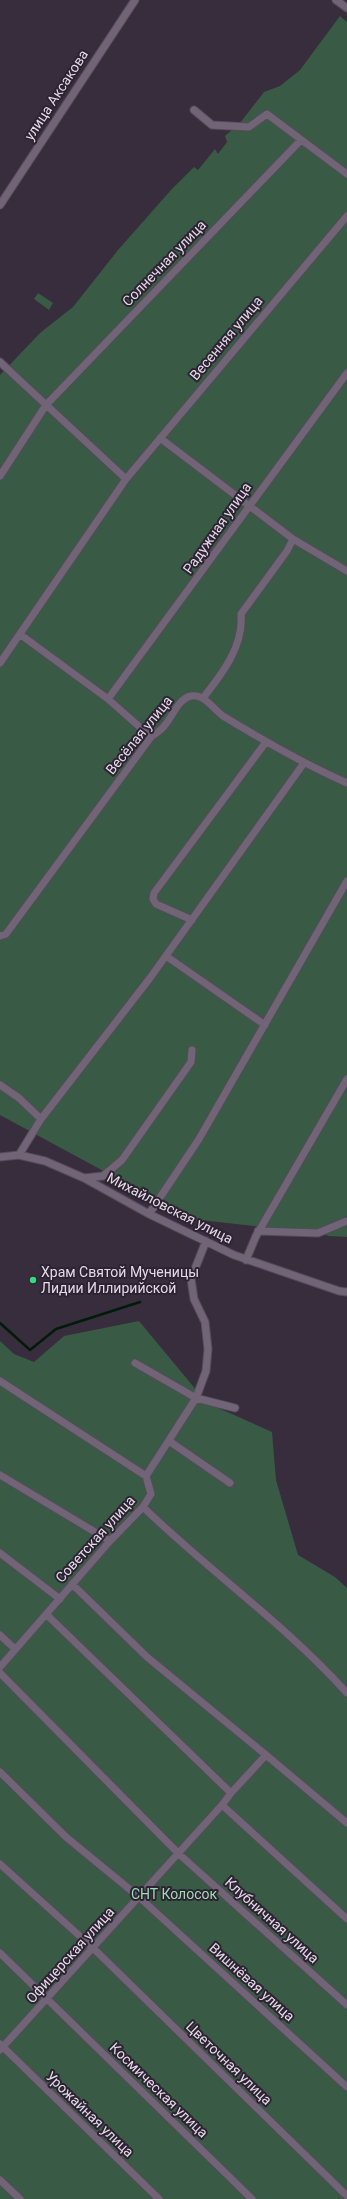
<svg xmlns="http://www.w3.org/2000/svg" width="347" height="2199" viewBox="0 0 347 2199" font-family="Roboto,sans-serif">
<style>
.green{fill:#395a44}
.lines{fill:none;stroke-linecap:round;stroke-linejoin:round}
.stream{stroke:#001c09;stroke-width:2.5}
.minor-casing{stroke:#554c5a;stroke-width:9}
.minor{stroke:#716477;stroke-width:7}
.poi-dot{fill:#36d881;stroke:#2e2333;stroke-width:1.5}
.labels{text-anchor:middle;stroke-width:4;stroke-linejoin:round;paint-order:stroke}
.street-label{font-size:14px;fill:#e1dae5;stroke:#2e2333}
.poi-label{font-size:14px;fill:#e1dae5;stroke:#2e2333;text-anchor:start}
.park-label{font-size:14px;fill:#9edbb1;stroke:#2e2333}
</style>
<rect width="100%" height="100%" fill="#382d3d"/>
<path class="green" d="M340 16 347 22V1237L329 1236 307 1230 262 1227 192 1219 0 1115V375L40 333 73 307 118 250 171 190 194 167 198 170 215 149 218 154 227 142 225 136 240 123 264 92 280 86 300 70Z
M38 293 53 303 49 310 34 299Z
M139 1321 207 1403 272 1432 276 1480 298 1555 335 1577 347 1588V2199H0V1341L14 1354 34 1362 64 1336Z"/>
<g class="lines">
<path class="stream" d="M0 1323 30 1350 56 1329 140 1302"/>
<defs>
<path id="minor" d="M336 0 347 8
M194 110 212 125 249 127 267 114 347 174
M0 205 135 0
M0 362 126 479
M160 438 293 539 347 571
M0 476 46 405 301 140
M21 635 108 699 151 737
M0 663 126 479 347 216
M203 698C222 674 244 646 241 614L287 551 293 539
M108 699 347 373
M192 920 156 904 153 899 154 893 266 742
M0 936 6 934 151 737C156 733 162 730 165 725 173 716 178 699 191 696 204 693 214 710 223 716 264 741 304 764 347 783
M166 956 265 1025
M0 1085 19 1098 41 1119
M19 1155 41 1119 150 978 304 763
M0 1157 19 1155 45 1161 84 1178 149 1214 234 1255 339 1291 347 1292
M84 1178 103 1176 122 1160 191 1062 192 1050
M149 1214 199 1139 347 881
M258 1231 318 1233 347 1221
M246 1260 256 1236 347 1079
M135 1363 196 1398 235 1408
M0 1381 146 1476
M169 1441 230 1483
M0 1475 110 1541
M143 1507C209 1571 286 1625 347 1693
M0 1553 60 1599
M72 1584 147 1657 266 1755 231 1793
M47 1615 231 1793 222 1805
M0 1635 15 1649
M0 1667 110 1541 143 1507 151 1494 146 1476 196 1398 206 1371 208 1349 205 1322 194 1299 191 1279 206 1241
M0 1673 179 1854 347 2005
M266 1755 347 1823
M0 1772 66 1837 139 1897 347 2087
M0 1864 93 1948 347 2196
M0 1953 252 2199
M0 2044 159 2199
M0 2050 222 1805 347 1919
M0 2180 20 2199"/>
</defs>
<use href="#minor" class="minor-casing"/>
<use href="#minor" class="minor"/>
</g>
<circle class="poi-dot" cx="33" cy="1280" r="4"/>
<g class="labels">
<g class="street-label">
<text transform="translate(56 95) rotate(-57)" y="5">улица Аксакова</text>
<text transform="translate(164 263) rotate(-46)" y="5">Солнечная улица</text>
<text transform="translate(226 338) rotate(-50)" y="5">Весенняя улица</text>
<text transform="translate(217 528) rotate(-55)" y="5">Радужная улица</text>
<text transform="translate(139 735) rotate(-51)" y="5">Весёлая улица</text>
<text transform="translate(170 1208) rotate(27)" y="5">Михайловская улица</text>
<text transform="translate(95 1539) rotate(-48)" y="5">Советская улица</text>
<text transform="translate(272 1920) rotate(42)" y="5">Клубничная улица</text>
<text transform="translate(70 1955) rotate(-48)" y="5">Офицерская улица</text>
<text transform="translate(252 1982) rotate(42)" y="5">Вишнёвая улица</text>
<text transform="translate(229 2063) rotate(44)" y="5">Цветочная улица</text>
<text transform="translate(159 2090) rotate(44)" y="5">Космическая улица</text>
<text transform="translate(90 2114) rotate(44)" y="5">Урожайная улица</text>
</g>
<g class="poi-label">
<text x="41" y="1277">Храм Святой Мученицы<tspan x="41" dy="16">Лидии Иллирийской</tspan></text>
</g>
<g class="park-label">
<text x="174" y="1899">СНТ Колосок</text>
</g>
</g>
</svg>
